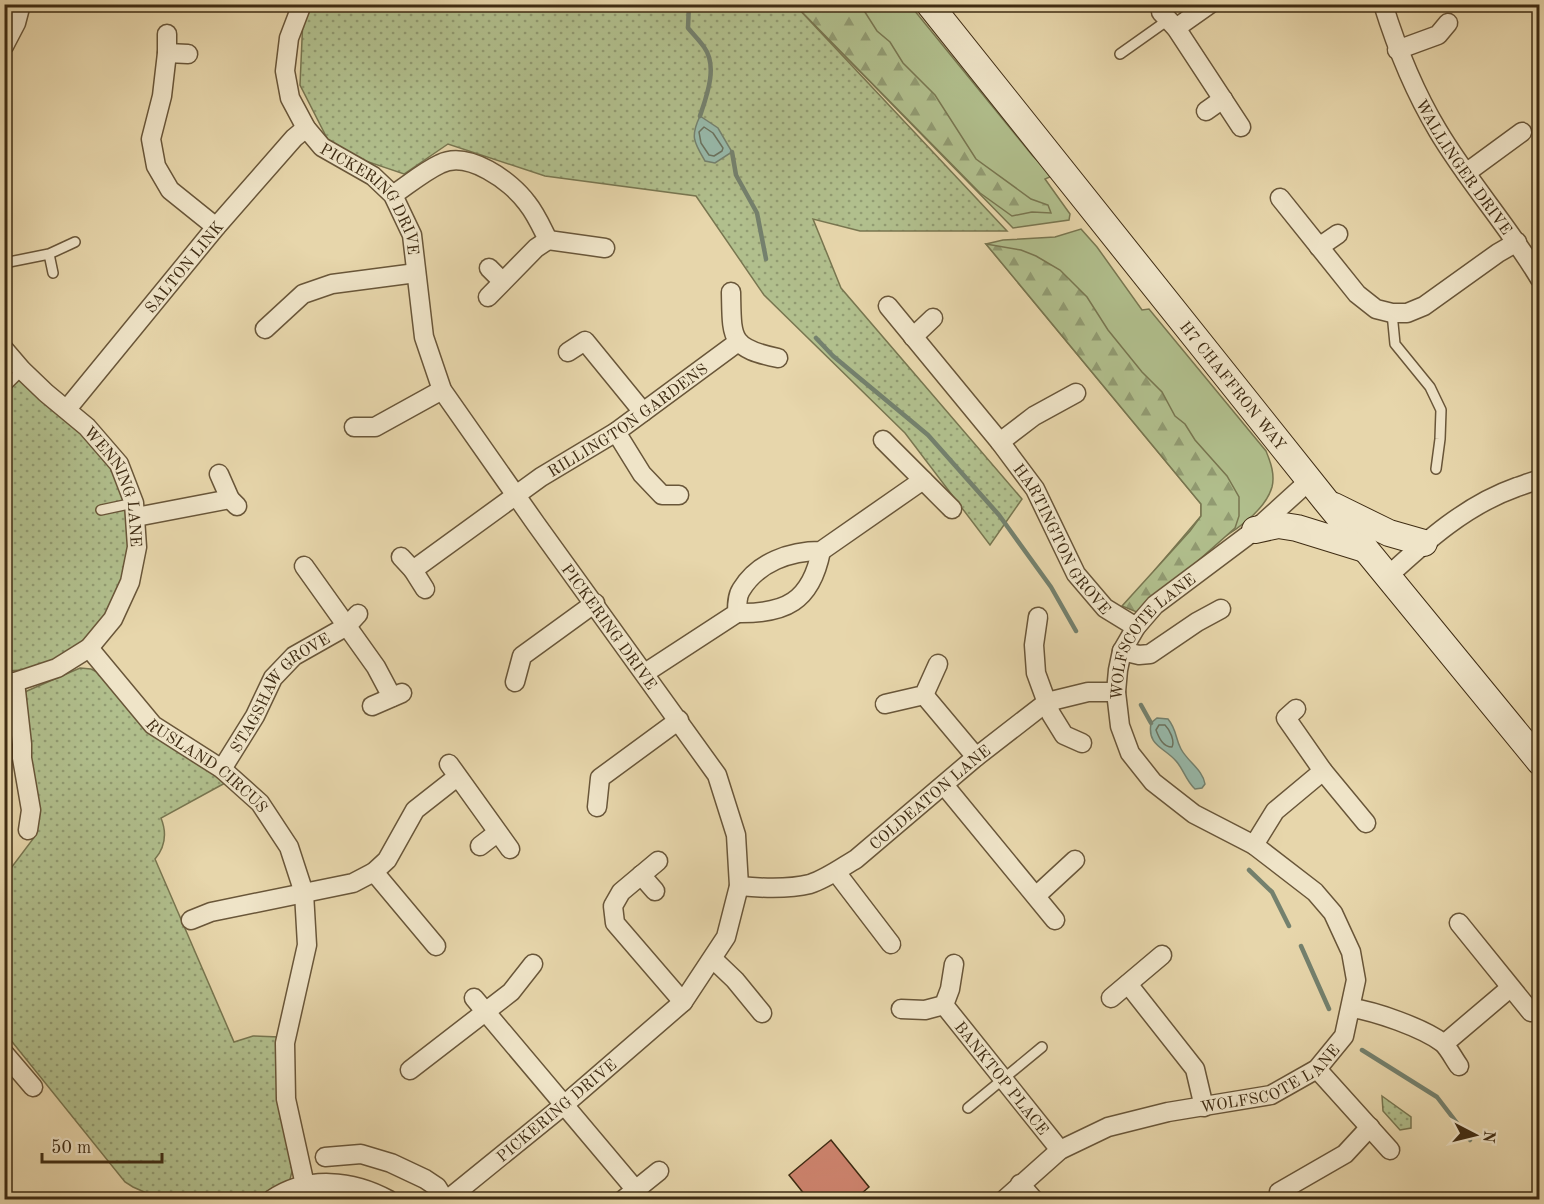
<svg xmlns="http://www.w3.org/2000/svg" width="1544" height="1204" viewBox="0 0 1544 1204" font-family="'Old Standard TT',serif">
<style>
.grass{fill:#b1bf8d;stroke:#787650;stroke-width:1.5}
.forest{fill:url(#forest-firs);stroke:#787650;stroke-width:1.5}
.park{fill:url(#park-dots);stroke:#787650;stroke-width:1.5}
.water{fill:#97b9aa;stroke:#74816e;stroke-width:1.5}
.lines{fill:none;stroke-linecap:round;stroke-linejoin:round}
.shore{stroke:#6b725e;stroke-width:1.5}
.stream{stroke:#74816e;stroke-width:4.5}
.building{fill:#cc836d;stroke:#3f2c13;stroke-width:1.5}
.lane-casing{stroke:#695639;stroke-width:12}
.street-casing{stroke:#695639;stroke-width:21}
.secondary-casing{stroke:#3f2c13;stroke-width:28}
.lane{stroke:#efe4c8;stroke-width:9}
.street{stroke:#efe4c8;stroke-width:18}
.secondary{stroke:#efe4c8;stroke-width:26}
.labels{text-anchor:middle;stroke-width:4.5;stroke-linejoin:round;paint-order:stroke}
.street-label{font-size:16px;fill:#3f2c13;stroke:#efe4c8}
</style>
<defs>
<pattern id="forest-firs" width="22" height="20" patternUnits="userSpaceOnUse" patternTransform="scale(1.5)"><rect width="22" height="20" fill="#b1bf8d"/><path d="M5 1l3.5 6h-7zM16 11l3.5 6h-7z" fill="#919b72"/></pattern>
<pattern id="park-dots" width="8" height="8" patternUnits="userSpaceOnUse" patternTransform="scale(1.5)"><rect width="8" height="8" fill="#b1bf8d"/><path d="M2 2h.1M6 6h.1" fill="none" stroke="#919b72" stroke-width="1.8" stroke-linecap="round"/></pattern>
</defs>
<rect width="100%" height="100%" fill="#e7d6ab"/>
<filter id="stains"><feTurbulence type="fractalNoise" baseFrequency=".00333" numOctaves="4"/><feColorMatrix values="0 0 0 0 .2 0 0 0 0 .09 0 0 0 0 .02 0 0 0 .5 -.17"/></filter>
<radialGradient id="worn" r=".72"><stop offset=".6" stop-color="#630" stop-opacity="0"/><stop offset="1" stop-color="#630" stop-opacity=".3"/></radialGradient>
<path class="grass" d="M795 5H910L1032 155 1052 176 1045 179 1070 214 1069 220 1013 228Z
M1081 229 1097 247 1142 310 1149 309 1266 451C1271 463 1275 475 1272 487 1260 527 1189 556 1154 571L1201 516V504L986 244 1003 240 1055 237Z"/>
<path class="forest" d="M795 5H864L863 9 877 31 890 42 903 63 935 95 976 159 1031 199 1048 205 1051 213 1032 212 1012 216 980 193Z
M986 244 1021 250 1036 256 1060 270 1087 297 1108 330 1142 372 1162 392 1175 416 1185 424 1195 440 1227 476 1239 497V516L1235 528 1139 613 1122 606 1190 531 1201 516V504Z"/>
<path class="park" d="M317 5H795L1007 231H860L813 219 841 288 1022 499 990 545 905 433 764 295 696 196 545 176 448 144 404 174 333 150 300 85 303 17Z
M4 343 119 464 132 548 113 619 57 668 5 671Z
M80 668 91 669 97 672C114 691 129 713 147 729 171 751 202 763 225 783L161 818C167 833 166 846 155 859L234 1042 253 1036 279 1037 294 1164 289 1183 265 1200 160 1199 133 1187 125 1182 5 1033V876L33 839 38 819 22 696 27 691Z
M1382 1096 1411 1117V1128L1400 1130 1383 1111Z"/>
<path class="water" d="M700 116 718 128 732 152 715 163 705 161C694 142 690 137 700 116Z
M1157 718 1168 719C1177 730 1175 738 1181 749 1188 762 1203 770 1205 784L1202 788 1195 789C1186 781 1184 770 1176 761 1164 747 1147 746 1151 723Z"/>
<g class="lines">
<path class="shore" d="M704 127 713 133 723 148 722 151 714 156 709 155 701 143 699 132Z
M1159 725H1165C1170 730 1175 741 1172 747 1163 747 1159 738 1156 730Z"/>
<path class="stream" d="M689 4 688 28C693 34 699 40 704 47 718 66 707 95 700 116
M732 152 736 175 757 213 766 259
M816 338 833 356 928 435 999 515 1051 587 1076 631
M1141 705 1151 723
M1249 870 1272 892 1289 926
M1301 946 1329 1009
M1362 1050 1437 1097 1470 1140"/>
</g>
<path class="building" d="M831 1140 869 1187 854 1200H809L789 1175Z"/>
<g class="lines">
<defs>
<path id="lane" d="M1120 54 1168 20
M49 254 53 273
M4 263 49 254 75 242
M1392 313 1395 344 1430 387 1441 410 1440 439 1436 469
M4 388 22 370
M101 510 134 503
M968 1108 1042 1047"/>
<g id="street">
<path id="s1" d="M302 4 289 38 285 71 290 98 306 128 322 147 373 176 393 195 412 235 424 337 442 390 536 524 717 775 736 835 739 886 726 937 683 1002 564 1105 447 1200"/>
<path id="s2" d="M1383 4C1397 49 1414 91 1438 131 1469 183 1509 227 1540 279"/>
<path d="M1161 12 1176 28 1241 127"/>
<path d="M1176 28 1210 4"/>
<path d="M167 34V53L162 96 151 139 156 166 170 190 216 227"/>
<path d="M4 46 16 23 21 4"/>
<path d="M1397 50 1438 35 1448 23"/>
<path d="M167 53 188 54"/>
<path d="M1206 111 1223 99"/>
<path d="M1466 173 1522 132"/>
<path d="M393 195C408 185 423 172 440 164 468 150 511 181 527 203 536 214 542 228 548 240L536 248 488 297"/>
<path d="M1280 198 1357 294 1376 309 1392 313H1407L1424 306 1498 253 1517 242"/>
<path d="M548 240 605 248"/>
<path d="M1319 247 1338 234"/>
<path d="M489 268 502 281"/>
<path d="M731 292C732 338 729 348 778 358"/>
<path id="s3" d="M888 306 1000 442 1035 489 1076 574 1105 608 1136 627"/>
<path d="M265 329 303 294 332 284 416 273"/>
<path d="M913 337 933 318"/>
<path id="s4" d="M4 349 22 370 46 393 87 427 119 464 134 503 137 547 130 582 113 619 89 648 57 668 15 682H4"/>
<path d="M568 352 585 341 643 412"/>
<path id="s5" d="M67 409 216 227 294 138 306 128"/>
<path d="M354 427H375L442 390"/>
<path d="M616 432 642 474 662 495H679"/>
<path d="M883 440 952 509"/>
<path d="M1000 442 1034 416 1076 393"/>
<path d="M219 474 230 499 237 506"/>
<path d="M136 517 230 499"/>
<path d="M401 557 413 570 425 589"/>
<path d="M304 566 376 667 392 697"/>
<path id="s6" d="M413 570 541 477 616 432 738 342"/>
<path d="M1387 577C1426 541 1466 505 1517 487 1524 485 1532 481 1540 480"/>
<path d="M737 613C785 614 811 602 821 551"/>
<path d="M1038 617 1034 645 1036 673 1051 714 1064 735 1082 743"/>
<path id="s7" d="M89 648 153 725 222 769 260 803 289 847 304 893 307 945 285 1043 286 1099 305 1185"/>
<path d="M1122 651 1139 655 1150 654 1197 622 1221 609"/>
<path d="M645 673 737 613C737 606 737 596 741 590 758 562 790 551 821 551L923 480"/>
<path d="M15 682 22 744V758L31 810 28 830"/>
<path d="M515 682 522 656 595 603"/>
<path d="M924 695 976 757"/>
<path d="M885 704 924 695 938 664"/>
<path d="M372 706 402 693"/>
<path d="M1296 709 1286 718 1323 771 1366 823"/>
<path d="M449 764 510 849"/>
<path id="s8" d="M222 769 255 716 273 678 294 656 347 626 358 614"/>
<path d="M944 785 1055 920"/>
<path d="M597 807 600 778 679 720"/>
<path d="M1254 845 1275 811 1323 771"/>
<path d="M480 846 497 833"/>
<path d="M658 861 621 892 613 906 615 923 683 1002"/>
<path d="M374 872 436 946"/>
<path d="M836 872 891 944"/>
<path d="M641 875 655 891"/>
<path id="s9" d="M739 886C760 888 790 889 810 884 826 879 841 868 856 859L976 757 1047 702 1088 692H1116"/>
<path d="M1036 896 1075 860"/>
<path d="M191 920 211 912 353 883 374 872 387 860 415 810 457 777"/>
<path d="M1459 923 1531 1012"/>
<path d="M713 959 735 980 762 1013"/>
<path d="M1128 984 1195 1069 1204 1107"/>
<path d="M474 998 635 1189"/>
<path d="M1111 998 1162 955"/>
<path id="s10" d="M944 1005 1060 1150"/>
<path d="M1351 1008C1375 1011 1423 1028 1443 1043 1449 1049 1454 1059 1459 1066"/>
<path d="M901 1009 925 1010 944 1005 950 989 954 964"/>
<path d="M1444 1044 1510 988"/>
<path d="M4 1053 33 1087"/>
<path d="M1317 1069 1390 1150"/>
<path d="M410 1070 511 992 533 964"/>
<path d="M325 1157 361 1154 391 1163 425 1179 437 1187 445 1200"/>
<path d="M1020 1184 1034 1200"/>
<path d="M1279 1192 1345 1154 1370 1127"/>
<path d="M271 1200C307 1175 353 1180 389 1200"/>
<path d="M623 1200 659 1171"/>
<path id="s11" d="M1004 1200 1060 1150 1108 1127 1168 1112 1271 1095 1317 1069 1344 1036 1356 980 1351 952 1333 913 1315 892 1254 845 1194 814 1153 782 1130 753 1120 726 1116 692 1118 670 1122 651 1136 627 1155 605 1255 530 1309 481"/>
</g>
<g id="secondary">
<path id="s12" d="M929 4 1326 501 1540 762"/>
<path d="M1334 506 1389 533 1424 543"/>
<path d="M1255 530 1278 525 1297 528 1365 549"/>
</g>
</defs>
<use href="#lane" class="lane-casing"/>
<use href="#street" class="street-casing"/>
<use href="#secondary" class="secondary-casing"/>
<use href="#lane" class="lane"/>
<use href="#street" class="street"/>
<use href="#secondary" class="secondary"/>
</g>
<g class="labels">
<g class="street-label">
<text dy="6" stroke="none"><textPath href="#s2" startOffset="183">WALLINGER DRIVE</textPath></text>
<text dy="6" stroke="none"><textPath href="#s1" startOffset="231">PICKERING DRIVE</textPath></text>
<text dy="6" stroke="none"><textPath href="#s5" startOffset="184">SALTON LINK</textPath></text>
<text dy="6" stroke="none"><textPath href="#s12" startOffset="488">H7 CHAFFRON WAY</textPath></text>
<text dy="6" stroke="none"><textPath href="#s6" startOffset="262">RILLINGTON GARDENS</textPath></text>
<text dy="6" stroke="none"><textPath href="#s4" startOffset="182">WENNING LANE</textPath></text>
<text dy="6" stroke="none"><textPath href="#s3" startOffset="292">HARTINGTON GROVE</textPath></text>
<text dy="6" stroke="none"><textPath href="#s1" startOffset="735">PICKERING DRIVE</textPath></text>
<text dy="6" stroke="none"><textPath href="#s11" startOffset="912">WOLFSCOTE LANE</textPath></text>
<text dy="6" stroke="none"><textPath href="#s8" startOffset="98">STAGSHAW GROVE</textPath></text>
<text dy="6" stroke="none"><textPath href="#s7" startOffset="168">RUSLAND CIRCUS</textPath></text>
<text dy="6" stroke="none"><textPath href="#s9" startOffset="220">COLDEATON LANE</textPath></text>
<text dy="6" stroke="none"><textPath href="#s11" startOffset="300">WOLFSCOTE LANE</textPath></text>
<text dy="6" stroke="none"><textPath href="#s10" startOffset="93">BANKTOP PLACE</textPath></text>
<text transform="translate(556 1110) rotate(-40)" y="6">PICKERING DRIVE</text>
</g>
</g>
<rect width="1544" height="1204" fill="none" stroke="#e7d6ab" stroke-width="24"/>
<rect x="6" y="6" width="1532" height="1192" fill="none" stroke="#3f2c13" stroke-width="3"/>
<rect x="12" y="12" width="1520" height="1180" fill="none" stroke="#3f2c13" stroke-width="1.5"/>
<g transform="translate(1475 1135) rotate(97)" stroke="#efe4c8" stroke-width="4.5" paint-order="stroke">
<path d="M0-4.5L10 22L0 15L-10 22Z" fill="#3f2c13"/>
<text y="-9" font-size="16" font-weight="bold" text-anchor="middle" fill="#3f2c13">N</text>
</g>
<path d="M42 1153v9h120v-9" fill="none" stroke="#3f2c13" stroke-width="3"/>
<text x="51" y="1153" font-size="18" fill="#3f2c13" stroke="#efe4c8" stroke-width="4.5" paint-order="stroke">50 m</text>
<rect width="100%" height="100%" filter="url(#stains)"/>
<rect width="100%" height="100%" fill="url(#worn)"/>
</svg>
